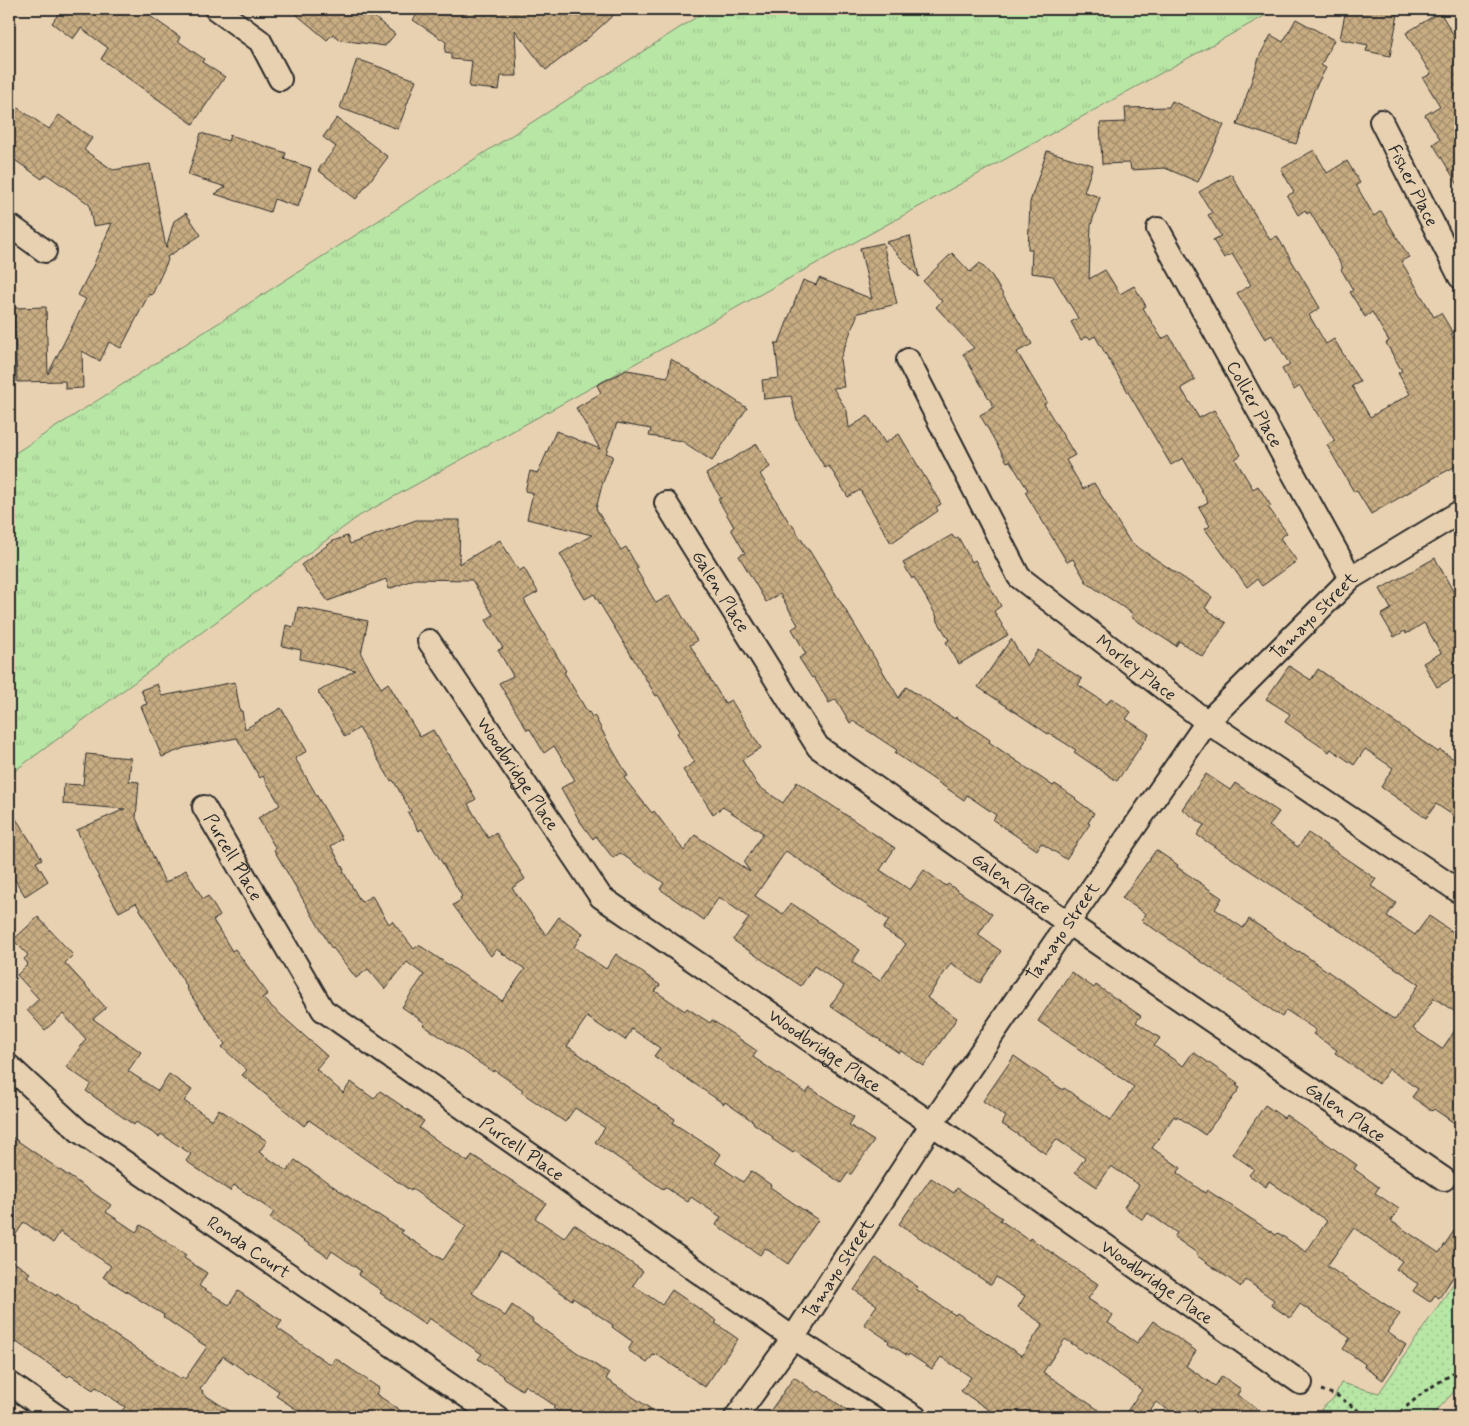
<svg xmlns="http://www.w3.org/2000/svg" width="1469" height="1426" viewBox="0 0 1469 1426" font-family="Mynerve,sans-serif">
<style>
.grass{fill:url(#grass-tufts);stroke:#728868}
.park{fill:url(#park-dots);stroke:#728868}
.building{fill:url(#building-cross-hatch);stroke:#2b2b2b;fill-rule:evenodd}
.lines{fill:none;stroke-linecap:round;stroke-linejoin:round}
.minor-casing{stroke:#2b2b2b;stroke-width:26}
.path{stroke:#2b2b2b;stroke-width:3;stroke-dasharray:4 4;stroke-linecap:butt}
.minor{stroke:#e8d1b1;stroke-width:22}
.labels{text-anchor:middle;stroke-width:4;stroke-linejoin:round;paint-order:stroke}
.street-label{font-size:18px;fill:#2b2b2b;stroke:#e8d1b1}
</style>
<defs>
<pattern id="grass-tufts" width="24" height="20" patternUnits="userSpaceOnUse" patternTransform="scale(1.25)"><rect width="24" height="20" fill="#b8e6a5"/><path d="M3 7l-1-3M5 7V3M7 7l1-3M15 17l-1-3M17 17v-4M19 17l1-3" fill="none" stroke="#9ec58e"/></pattern>
<pattern id="park-dots" width="8" height="8" patternUnits="userSpaceOnUse" patternTransform="scale(1.25)"><rect width="8" height="8" fill="#b8e6a5"/><path d="M2 2h.1M6 6h.1" fill="none" stroke="#9ec58e" stroke-width="1.8" stroke-linecap="round"/></pattern>
<pattern id="building-cross-hatch" width="8" height="8" patternUnits="userSpaceOnUse" patternTransform="scale(1.25)"><rect width="8" height="8" fill="#c8ad83"/><path d="M0 0l8 8M0 8l8-8" fill="none" stroke="#a38d6b"/></pattern>
</defs>
<rect width="100%" height="100%" fill="#e8d1b1"/>
<filter id="ink" filterUnits="userSpaceOnUse"><feTurbulence type="fractalNoise" baseFrequency=".02" numOctaves="2"/><feDisplacementMap in="SourceGraphic" scale="10" xChannelSelector="R" yChannelSelector="G"/><feConvolveMatrix kernelMatrix="1 2 1 2 8 2 1 2 1" color-interpolation-filters="sRGB"/></filter>
<g filter="url(#ink)">
<path class="grass" d="M709 9H1277L359 516 9 775V457Z"/>
<path class="park" d="M1460 1274V1385L1431 1417H1327L1321 1409 1334 1398 1341 1383 1379 1393Z"/>
<path class="building" d="M54 9H140L180 37 178 41 204 59 202 62 225 77 193 124 101 59 108 48 81 28 73 39 52 23 59 13Z
M290 9H364L395 34 385 46 340 40 333 34 327 40Z
M421 9H620L588 38 546 70 515 30 517 76H501L499 90 469 87 472 61 451 59V53L445 52 446 42 413 20Z
M1346 9H1399L1390 56 1366 51 1368 45 1340 39Z
M1440 12 1460 46V188L1433 144 1440 139 1425 115 1440 106 1423 78 1431 74 1406 33Z
M1296 19 1334 40 1321 65 1326 68 1314 90 1296 144 1237 125 1260 55 1271 35 1283 42Z
M357 59 416 80 398 129 340 108Z
M1172 101 1224 125 1198 182 1165 168 1131 170 1130 163 1102 164 1100 123 1126 122 1125 108 1169 107Z
M9 102 49 129 59 115 92 138 84 150 113 170 150 164 166 248 174 221 186 213 201 235 167 257 168 260 152 295 149 294 121 348 109 342 100 361 82 351 83 388 65 389V381L17 382 14 308 46 307 48 374 86 299 78 295 93 266 112 223 93 226 89 204 46 174 42 179 9 156Z
M337 118 388 157 356 199 318 170 336 147 323 137Z
M201 133 228 141 230 135 252 142 286 153 284 159 311 168 298 207 274 199 270 212 215 194 226 187 188 175Z
M1314 150 1327 173 1347 161 1360 183 1356 185 1374 216 1381 211 1409 257 1401 261 1434 317 1441 313 1453 333 1451 334 1460 349V464L1439 475 1371 514 1357 491 1354 492 1327 445 1335 441 1316 410H1315L1300 386 1294 390 1282 369 1290 365 1272 335 1265 339 1237 293 1251 285 1232 254 1224 258 1213 240 1221 236 1208 215 1212 213 1199 192 1231 174 1270 240 1277 236 1320 308 1309 315 1326 344 1334 339 1360 382 1352 386 1370 417 1410 394 1398 373 1402 371 1386 343 1389 341 1372 312 1365 317 1350 292 1353 290 1341 269 1343 268 1310 212 1307 214 1305 210 1298 215 1287 196 1294 192 1281 169Z
M1047 151 1093 165 1084 192 1100 197 1091 225 1089 279 1105 270 1120 294 1134 286 1146 306 1143 308 1162 339 1169 335 1195 380 1181 388 1199 418 1214 410 1241 455 1235 459 1253 489 1258 486 1271 506 1268 507 1287 533 1280 538 1297 561 1262 586 1257 579 1247 587 1205 529 1210 526 1199 507 1208 502 1183 458 1171 465 1095 336 1090 339 1088 336 1081 340 1071 322 1078 318 1053 276 1031 273 1032 249H1028L1030 202Z
M910 236 919 277 886 242Z
M883 243 897 304 858 313 840 359 844 387 833 388 847 411 849 428 868 416 885 443 899 434 941 504 936 507 938 511 891 543 860 490 848 497 829 466 825 468 797 420 791 396 764 399 762 380 779 378 775 343H779L803 280 816 285 819 278 872 299 860 248Z
M952 253 970 272 980 263 992 276 1032 344 1017 352 1047 402 1044 404 1075 455 1066 460 1083 489 1094 483 1130 542 1212 597 1205 608 1226 623 1203 657 1179 641 1176 646 1131 617 1133 614 1087 583 1073 559 1067 562 1025 492 1028 490 1010 461 1007 462 980 415 994 407 963 354 974 348 936 307 942 301 923 281Z
M671 359 747 408 712 461 682 441 649 436 651 429 617 423 606 453 613 456 602 485 596 509 621 550 626 547 638 568 636 569 656 603 670 595 697 641 690 645 710 679 725 703 731 700 761 748 742 760 758 786 783 803 797 782 895 848 880 870 910 890 924 870 946 886 948 884 992 914 978 935 1001 951 980 983 951 963 927 998 957 1018 924 1066 901 1051 899 1053 830 1006 844 986 814 966 801 986 733 940 749 918 719 897 704 920 660 889 664 883 620 853 613 858 596 836 593 839 579 820 561 788 575 780 554 746 544 753 530 729 527 730 499 683 513 676 498 650 503 648 486 620 493 615 472 580 415 579 389 589 386 579 328 601 301 565 333 541 347 536 350 544 416 520H460L459 564 500 540 519 571 524 568 538 592 524 600 566 671 564 672 588 713 589 712 592 717 594 715 607 740 628 776 624 778 652 813 654 811 684 851 695 835 750 872 744 863 763 833 723 807 713 814 694 784 693 785 683 770 695 762 677 733 680 731 658 695 656 696 594 594 585 599 572 577 573 576 560 554 592 535 527 519 533 493 525 491 530 471 538 473 556 431 600 449 576 408 601 393 597 385 627 370 668 377ZM786 851 889 920 883 929 906 944 880 981 852 962 860 950 791 903 783 914 755 896Z
M757 444 770 467 760 474 790 524 791 523 808 550H809L899 698 906 687 955 719 956 717 990 740 989 742 1053 786 1055 784 1076 798 1075 799 1094 813 1088 823 1090 824 1066 859 1041 843 1037 850 993 820 996 815 967 795 964 800 895 753 897 750 853 721 850 723 836 699 829 703 814 677 812 678 799 658 806 654 792 629 798 625 780 594 766 602 739 556 745 553 731 529 734 527 718 499 721 498 706 474Z
M952 535 955 539 958 537 972 562 975 560 1001 606 994 611 1008 635 959 664 946 642 949 640 936 618 937 617 914 577 912 579 903 563Z
M1435 558 1460 604V674L1437 687 1423 663 1441 653 1424 623 1406 634 1405 631 1394 637 1381 615 1391 609 1380 589Z
M298 607 368 621 361 654 381 688 388 683 420 737 433 730 448 754H449L476 799 468 804 488 838 496 833 525 879 512 888 546 935 559 917 583 933 574 947 606 969 616 954 660 985 655 991 685 1011 687 1008 710 1023 712 1020 757 1051 753 1057 778 1074 806 1093 810 1088 854 1117 849 1125 874 1141 851 1174 848 1173 841 1183 795 1151 793 1153 772 1139 773 1137 753 1123 754 1122 725 1102 724 1104 654 1056 660 1048 632 1029 625 1040 612 1031 611 1033 587 1017 567 1046 675 1119 673 1123 721 1154 715 1163 743 1182 751 1171 771 1185 770 1187 818 1220 788 1264 765 1248 760 1255 716 1225 721 1217 691 1197 688 1202 665 1187 663 1189 595 1142 605 1128 575 1108 565 1122 521 1092 523 1090 494 1070 493 1072 423 1025 425 1023 402 1007 424 975 407 962 385 989 368 969 356 978 333 948 332 949 274 850 276 849 258 818 280 805 263 776 260 778 237 738 184 748 162 757 141 706 147 704 141 690 157 684 162 696 235 682 240 711H242L245 729 281 708 307 751 295 758 342 839 331 846 344 870 343 871 361 902 372 896 389 924 392 921 414 949 419 945 502 1001 525 969 496 949 491 956 453 905 461 900 460 898 462 896 422 829 419 831 408 813 411 811 393 780 391 781 359 728 345 737 318 692 355 670 300 659 301 650 282 646 286 625 294 627Z
M1011 639 1027 666 1038 650 1082 679 1078 685 1107 704 1111 698 1131 712 1126 719 1149 734 1117 781 1074 752 1076 750 1049 733 1048 734 978 687Z
M1289 666 1311 680 1318 669 1438 752 1440 750 1460 763V820L1436 804 1426 818 1381 787 1393 768 1365 749 1354 765 1331 749 1329 752 1285 722 1290 714 1266 699Z
M86 754 131 758 129 781 139 782 136 818 165 883 186 870 203 899 208 896 220 916 213 920 232 951 235 949 268 994 262 998 327 1056 316 1069 343 1093 351 1082 374 1099 380 1091 424 1121 419 1128 468 1162 472 1155 546 1203 535 1218 564 1238 574 1224 643 1271 633 1285 662 1305 672 1290 717 1321 715 1323 738 1339 705 1387 656 1354 654 1356 653 1355 647 1363 628 1350 633 1342 612 1327 613 1325 573 1298 572 1300 501 1251 472 1293 505 1316 512 1305 533 1320 532 1322 609 1374 606 1379 663 1417H567L553 1408 555 1406 525 1385 522 1390 502 1377 503 1376 478 1359 482 1354 429 1318 425 1324 380 1293 382 1291 358 1275 361 1271 332 1251 328 1257 270 1218 274 1212 234 1185 230 1191 186 1161 191 1154 161 1134 159 1137 136 1122 134 1125 86 1091 91 1084 66 1067 86 1039 63 1014 45 1030 27 1010 39 999 17 975 28 964 24 959 28 955 13 940 38 917 73 955 65 963 106 1008 93 1019 141 1052 128 1071 158 1091 169 1074 192 1090 184 1101 212 1120 219 1109 267 1141 259 1152 287 1171 295 1160 375 1215 377 1214 403 1231 401 1233 443 1260 466 1226 412 1189 411 1191 309 1120 304 1126 242 1075 247 1070 222 1047 225 1044 186 988 187 987 136 903 119 912 95 870 77 830 125 809 63 804 64 784 83 785Z
M1206 774 1230 790 1235 783 1279 812 1269 826 1298 847 1308 833 1376 879 1371 886 1396 903 1387 916 1415 935 1429 916 1460 937V1015L1434 998 1413 1029 1442 1049 1460 1023V1127L1434 1109 1432 1111 1412 1097 1418 1089 1389 1069 1379 1084 1335 1053 1337 1050 1313 1034 1316 1030 1286 1010 1282 1017 1141 920 1146 914 1122 898 1156 850 1178 865 1177 867 1222 898 1215 909 1243 928 1249 919 1298 952 1299 951 1357 992 1356 993 1395 1020 1419 984 1197 835 1204 825 1182 809Z
M9 808 42 859 36 862 48 881 25 896 9 870Z
M1071 972 1094 988 1096 985 1141 1016 1136 1022 1160 1038 1154 1046 1183 1066 1193 1052 1238 1083 1236 1085 1240 1088 1205 1135 1177 1116 1176 1118 1174 1116 1152 1148 1181 1168 1177 1173 1205 1193 1207 1190 1276 1235 1278 1233 1306 1252 1327 1221 1269 1181 1266 1187 1249 1175 1254 1169 1232 1154 1265 1105 1284 1118 1286 1115 1357 1165 1354 1169 1379 1187 1375 1193 1399 1209 1391 1221 1439 1253 1460 1222V1267L1439 1298 1435 1295 1430 1302 1413 1291 1418 1284 1396 1269 1402 1261 1354 1228 1327 1266 1400 1314 1387 1332 1406 1345 1383 1380 1364 1367 1365 1364 1343 1349 1350 1338 1300 1304 1290 1318 1271 1305 1274 1300 1246 1280 1241 1287 1196 1255 1197 1253 1174 1237 1177 1233 1148 1213 1143 1220 1124 1207 1139 1185 1111 1166 1097 1187 1075 1172 1085 1158 1056 1139 1046 1154 1002 1124 1006 1117 983 1101 1014 1056 1063 1090 1064 1088 1111 1120 1134 1087 1038 1021Z
M9 1135 111 1205 106 1212 136 1232 141 1225 186 1255 184 1258 207 1273 199 1286 229 1305 238 1291 282 1321 277 1328 331 1365 335 1358 379 1388 376 1394 410 1417H308L276 1396 279 1391 251 1372 249 1374 223 1356 200 1389 203 1391 202 1393 239 1417H117L125 1407 96 1387 93 1390 70 1375 68 1377 9 1337V1259L30 1273 27 1276 56 1296 57 1294 78 1309 77 1310 181 1379 182 1377 185 1379 207 1347 163 1317 164 1315 103 1277 111 1266 60 1232 53 1243 24 1222 9 1245Z
M931 1178 954 1193 957 1188 1002 1218 1000 1220 1029 1240 1030 1238 1098 1284 1088 1299 1113 1315 1108 1323 1137 1343 1153 1321 1196 1351 1186 1366 1215 1386 1222 1376 1241 1389 1237 1395 1269 1417H1179L1156 1402 1145 1417H1123L1142 1390 1087 1352 1086 1353 1065 1339 1043 1372 1109 1417H999L961 1391 971 1377 941 1357 932 1369 909 1354 908 1356 888 1343 889 1341 864 1324 877 1305 854 1290 876 1258 918 1287 916 1289 955 1315 957 1313 1022 1356 1043 1324 1018 1307 1025 1296 996 1277 991 1285 899 1224Z
M794 1377 817 1393 819 1391 857 1417H766Z"/>
<g class="lines">
<defs>
<g id="minor">
<path d="M216 9 260 41 280 79"/>
<path id="s1" d="M1381 121 1460 277"/>
<path d="M9 225 45 251"/>
<path id="s2" d="M1158 229 1351 578"/>
<path id="s3" d="M908 360 1019 577 1207 722 1460 892"/>
<path id="s4" d="M666 503 818 747 1068 923 1444 1179"/>
<path id="s5" d="M429 641 601 897 932 1124 1301 1383"/>
<path id="s6" d="M204 807 323 1010 793 1338 915 1417"/>
<path id="s7" d="M9 1066 79 1131 497 1417"/>
<path d="M9 1383 58 1417"/>
<path id="s8" d="M736 1417 793 1338 932 1124 1068 923 1207 722 1351 578 1460 512"/>
</g>
</defs>
<use href="#minor" class="minor-casing"/>
<path class="path" d="M1321 1390 1338 1396 1367 1417
M1394 1417 1425 1391 1460 1369"/>
<use href="#minor" class="minor"/>
</g>
</g>
<g class="labels">
<g class="street-label">
<text dy="6" stroke="none"><textPath href="#s1" startOffset="72">Fisher Place</textPath></text>
<text dy="6" stroke="none"><textPath href="#s2" startOffset="200">Collier Place</textPath></text>
<text dy="6" stroke="none"><textPath href="#s4" startOffset="104">Galen Place</textPath></text>
<text dy="6" stroke="none"><textPath href="#s8" startOffset="990">Tamayo Street</textPath></text>
<text dy="6" stroke="none"><textPath href="#s3" startOffset="392">Morley Place</textPath></text>
<text dy="6" stroke="none"><textPath href="#s5" startOffset="160">Woodbridge Place</textPath></text>
<text dy="6" stroke="none"><textPath href="#s6" startOffset="58">Purcell Place</textPath></text>
<text dy="6" stroke="none"><textPath href="#s4" startOffset="524">Galen Place</textPath></text>
<text dy="6" stroke="none"><textPath href="#s8" startOffset="585">Tamayo Street</textPath></text>
<text dy="6" stroke="none"><textPath href="#s5" startOffset="580">Woodbridge Place</textPath></text>
<text dy="6" stroke="none"><textPath href="#s4" startOffset="929">Galen Place</textPath></text>
<text dy="6" stroke="none"><textPath href="#s6" startOffset="478">Purcell Place</textPath></text>
<text dy="6" stroke="none"><textPath href="#s7" startOffset="301">Ronda Court</textPath></text>
<text dy="6" stroke="none"><textPath href="#s8" startOffset="180">Tamayo Street</textPath></text>
<text dy="6" stroke="none"><textPath href="#s5" startOffset="985">Woodbridge Place</textPath></text>
</g>
</g>
<rect width="1469" height="1426" fill="none" stroke="#e8d1b1" stroke-width="30"/>
<rect x="15" y="15" width="1439" height="1396" fill="none" stroke="#2b2b2b" stroke-width="2" filter="url(#ink)"/>
</svg>
